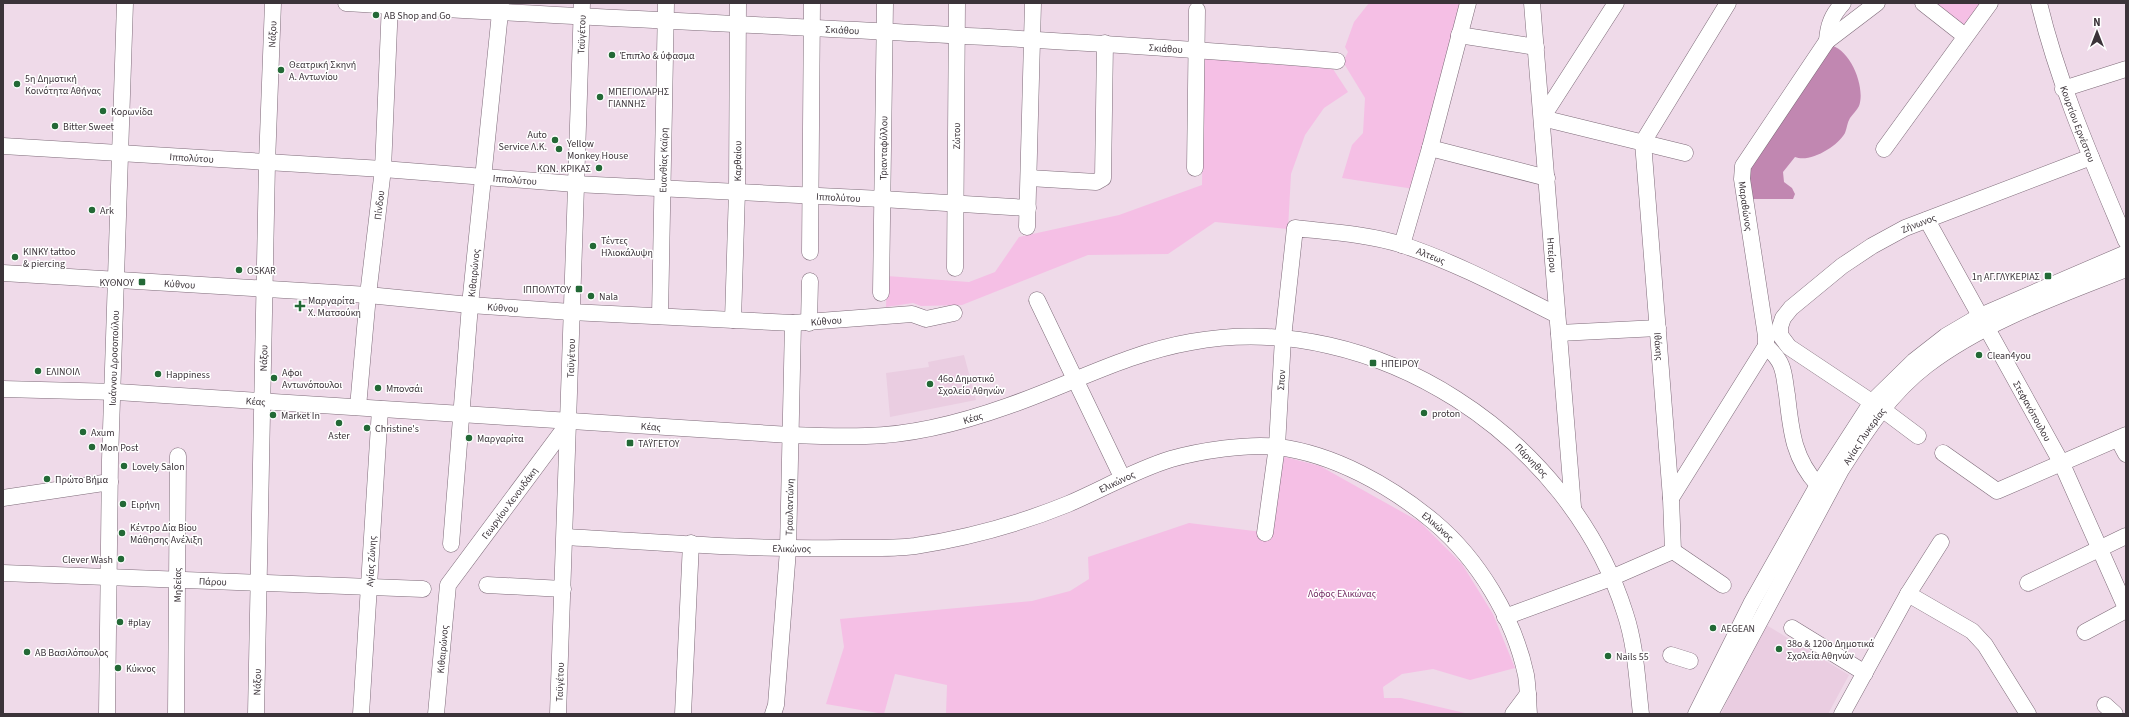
<svg xmlns="http://www.w3.org/2000/svg" width="2129" height="717" viewBox="0 0 2129 717" font-family="'Source Sans 3',sans-serif">
<style>
.built{fill:#eacde1}
.green{fill:#f5bfe5}
.forest{fill:#c187b1}
.lines{fill:none;stroke-linecap:round;stroke-linejoin:round}
.minor-casing{stroke:#7e6b79;stroke-width:17}
.minor{stroke:#fff;stroke-width:16}
.poi-dot{fill:#236936;stroke:#fff;stroke-width:1.5}
.labels{text-anchor:middle;stroke-width:3;stroke-linejoin:round;paint-order:stroke}
.poi-label{font-size:10px;fill:#3b3339;stroke:#fff;text-anchor:start}
.street-label{font-size:10px;fill:#3b3339;stroke:#fff}
.park-label{font-size:10px;fill:#732d64;stroke:#fff}
</style>
<rect width="100%" height="100%" fill="#efdae9"/>
<path class="built" d="M964 355 976 400 890 417 886 373 929 367 928 362Z
M1763 623 1849 675 1828 714H1721Z"/>
<path class="green" d="M1369 3H1463L1414 189 1342 178 1352 145 1363 133 1365 98 1343 62 1348 52 1345 47 1354 22Z
M1927 3H1985L1965 32Z
M1204 58 1333 69 1348 92 1324 108 1305 135 1291 174 1288 229 1215 222 1168 254 1088 255 962 305 921 306 913 303 886 307 887 276 969 282 995 272 1019 237 1119 215 1202 185Z
M1269 457H1285L1320 466 1420 522 1462 564 1493 614 1515 668 1470 680 1433 669 1402 674 1383 687 1384 698H1401L1469 714H946L947 685 895 674 884 714 826 704 844 647 840 619 1032 601 1070 591 1089 579 1088 557 1189 523 1262 532Z"/>
<path class="forest" d="M1829 45C1850 48 1866 87 1859 106 1857 110 1853 114 1850 118 1847 123 1847 128 1845 133 1837 147 1810 163 1795 157L1783 172 1784 182 1792 188 1795 194 1793 199H1749L1750 163Z"/>
<g class="lines">
<defs>
<g id="minor">
<path id="s1" d="M346 3C677 24 1007 33 1337 61"/>
<path id="s2" d="M1532 3 1573 507"/>
<path d="M1616 3 1542 118 1685 153"/>
<path d="M1923 3 1965 36"/>
<path id="s3" d="M2039 3C2059 86 2093 162 2126 241"/>
<path d="M1459 35 1536 47"/>
<path d="M1827 41C1828 25 1832 15 1843 3"/>
<path d="M2063 89 2126 69"/>
<path id="s4" d="M1643 142 1671 498 1673 551"/>
<path d="M1643 142 1728 3"/>
<path id="s5" d="M3 146 383 169 575 184 882 199 1028 208"/>
<path d="M1430 148 1547 178"/>
<path d="M1884 149 1990 3"/>
<path d="M1195 168 1197 10"/>
<path d="M1029 178 1096 182 1103 178 1105 43"/>
<path id="s6" d="M1927 220 2062 464 2126 608"/>
<path d="M1027 227 1033 3"/>
<path d="M1402 245 1430 148 1468 3"/>
<path d="M810 252 812 3"/>
<path id="s7" d="M955 268 957 3"/>
<path id="s8" d="M3 273 368 295 470 305 571 312 793 323 912 314 926 319 954 313"/>
<path id="s9" d="M881 293 885 3"/>
<path d="M1037 300 1122 477"/>
<path id="s10" d="M660 316 666 3"/>
<path id="s11" d="M733 320 737 191 738 3"/>
<path d="M809 323 810 281"/>
<path d="M1559 333 1658 328"/>
<path d="M1766 346C1772 352 1778 357 1781 365 1785 374 1785 385 1787 395 1791 430 1793 458 1818 485"/>
<path id="s12" d="M3 389 117 392 790 435C815 436 841 437 866 436 914 435 963 422 1008 406 1069 385 1127 353 1191 342 1375 308 1570 438 1625 613 1636 646 1637 680 1641 714"/>
<path id="s13" d="M358 407 368 295 383 169 390 3"/>
<path id="s14" d="M1918 436 1882 409 1789 347 1780 335V327L1783 318 1791 308 1842 266 1872 246 1905 228 2091 157"/>
<path d="M2118 439 2126 454"/>
<path d="M1943 453 1997 491 2126 435"/>
<path d="M3 498 110 482"/>
<path d="M1671 498 1766 346V336L1742 179 1743 166 1827 41 1877 3"/>
<path id="s15" d="M1265 533 1277 446 1283 338 1295 228C1331 232 1368 234 1403 245 1457 263 1507 290 1557 315"/>
<path id="s16" d="M565 537C657 542 749 550 842 548 866 548 891 549 915 546 967 538 1019 524 1068 504 1103 489 1135 470 1171 459 1199 451 1249 443 1278 447 1334 454 1391 486 1434 522 1478 559 1514 618 1526 675 1528 687 1528 701 1529 714"/>
<path id="s17" d="M451 544 470 305 501 3"/>
<path d="M1673 551 1723 585"/>
<path id="s18" d="M3 573 423 589"/>
<path d="M2028 583 2126 536"/>
<path d="M487 585 563 589"/>
<path d="M1908 594 1972 631 1985 645 2028 714"/>
<path d="M1505 617 1611 578 1673 551"/>
<path d="M1792 628 1865 673"/>
<path d="M2085 632 2126 610"/>
<path d="M1671 655 1690 661"/>
<path d="M2105 705 2115 714"/>
<path id="s19" d="M107 714 110 460 125 3"/>
<path id="s20" d="M176 714 178 456"/>
<path id="s21" d="M256 714 267 163 273 3"/>
<path id="s22" d="M361 714 380 409"/>
<path id="s23" d="M436 714 448 585 570 421"/>
<path id="s24" d="M558 714C567 477 574 240 582 3"/>
<path d="M683 714 691 543"/>
<path id="s25" d="M773 714 776 705 788 550 793 323"/>
<path d="M1513 714 1528 694"/>
<path d="M1696 714 1751 604 1818 485 1871 403 1914 361 1946 336 1980 316 2126 253"/>
<path id="s26" d="M1710 714 1841 470C1865 432 1890 393 1927 365 1985 321 2058 296 2126 269"/>
<path d="M1842 714 1908 594 1941 542"/>
</g>
</defs>
<use href="#minor" class="minor-casing"/>
<use href="#minor" class="minor"/>
</g>
<g class="poi-dot">
<circle cx="376" cy="15" r="4"/>
<circle cx="612" cy="55" r="4"/>
<circle cx="281" cy="70" r="4"/>
<circle cx="17" cy="84" r="4"/>
<circle cx="600" cy="97" r="4"/>
<circle cx="103" cy="111" r="4"/>
<circle cx="55" cy="126" r="4"/>
<circle cx="555" cy="140" r="4"/>
<circle cx="559" cy="149" r="4"/>
<circle cx="599" cy="168" r="4"/>
<circle cx="92" cy="210" r="4"/>
<circle cx="593" cy="246" r="4"/>
<circle cx="15" cy="257" r="4"/>
<circle cx="239" cy="270" r="4"/>
<rect x="2044" y="272" width="8" height="8" rx="2"/>
<rect x="138" y="278" width="8" height="8" rx="2"/>
<rect x="575" y="285" width="8" height="8" rx="2"/>
<circle cx="591" cy="296" r="4"/>
<path d="M298 300h4v4h4v4h-4v4h-4v-4h-4v-4h4z"/>
<circle cx="1979" cy="355" r="4"/>
<rect x="1369" y="359" width="8" height="8" rx="2"/>
<circle cx="38" cy="371" r="4"/>
<circle cx="158" cy="374" r="4"/>
<circle cx="274" cy="378" r="4"/>
<circle cx="930" cy="384" r="4"/>
<circle cx="378" cy="388" r="4"/>
<circle cx="1424" cy="413" r="4"/>
<circle cx="273" cy="415" r="4"/>
<circle cx="339" cy="423" r="4"/>
<circle cx="367" cy="428" r="4"/>
<circle cx="83" cy="432" r="4"/>
<circle cx="469" cy="438" r="4"/>
<rect x="626" y="439" width="8" height="8" rx="2"/>
<circle cx="92" cy="447" r="4"/>
<circle cx="124" cy="466" r="4"/>
<circle cx="47" cy="479" r="4"/>
<circle cx="123" cy="504" r="4"/>
<circle cx="122" cy="533" r="4"/>
<circle cx="121" cy="559" r="4"/>
<circle cx="120" cy="622" r="4"/>
<circle cx="1713" cy="628" r="4"/>
<circle cx="1779" cy="649" r="4"/>
<circle cx="27" cy="652" r="4"/>
<circle cx="1608" cy="656" r="4"/>
<circle cx="118" cy="668" r="4"/>
</g>
<g class="labels">
<g class="poi-label">
<text x="384" y="19">ΑΒ Shop and Go</text>
<text x="620" y="59">Έπιπλο &amp; ύφασμα</text>
<text x="289" y="68">Θεατρική Σκηνή<tspan x="289" dy="12">Α. Αντωνίου</tspan></text>
<text x="25" y="82">5η Δημοτική<tspan x="25" dy="12">Κοινότητα Αθήνας</tspan></text>
<text x="608" y="95">ΜΠΕΓΙΟΛΑΡΗΣ<tspan x="608" dy="12">ΓΙΑΝΝΗΣ</tspan></text>
<text x="111" y="115">Κορωνίδα</text>
<text x="63" y="130">Bitter Sweet</text>
<text x="547" y="138" text-anchor="end">Auto<tspan x="547" dy="12">Service Λ.Κ.</tspan></text>
<text x="567" y="147">Yellow<tspan x="567" dy="12">Monkey House</tspan></text>
<text x="591" y="172" text-anchor="end">ΚΩΝ. ΚΡΙΚΑΣ</text>
<text x="100" y="214">Ark</text>
<text x="601" y="244">Τέντες<tspan x="601" dy="12">Ηλιοκάλυψη</tspan></text>
<text x="23" y="255">KINKY tattoo<tspan x="23" dy="12">&amp; piercing</tspan></text>
<text x="247" y="274">OSKAR</text>
<text x="2040" y="280" text-anchor="end">1η ΑΓ.ΓΛΥΚΕΡΙΑΣ</text>
<text x="134" y="286" text-anchor="end">ΚΥΘΝΟΥ</text>
<text x="571" y="293" text-anchor="end">ΙΠΠΟΛΥΤΟΥ</text>
<text x="599" y="300">Nala</text>
<text x="308" y="304">Μαργαρίτα<tspan x="308" dy="12">Χ. Ματσούκη</tspan></text>
<text x="1987" y="359">Clean4you</text>
<text x="1381" y="367">ΗΠΕΙΡΟΥ</text>
<text x="46" y="375">ΕΛΙΝΟΙΛ</text>
<text x="282" y="376">Αφοι<tspan x="282" dy="12">Αντωνόπουλοι</tspan></text>
<text x="166" y="378">Happiness</text>
<text x="938" y="382">46ο Δημοτικό<tspan x="938" dy="12">Σχολείο Αθηνών</tspan></text>
<text x="386" y="392">Μπονσάι</text>
<text x="1432" y="417">proton</text>
<text x="281" y="419">Market In</text>
<text x="375" y="432">Christine's</text>
<text x="91" y="436">Axum</text>
<text x="339" y="439" text-anchor="middle">Aster</text>
<text x="477" y="442">Μαργαρίτα</text>
<text x="638" y="447">ΤΑΫΓΕΤΟΥ</text>
<text x="100" y="451">Mon Post</text>
<text x="132" y="470">Lovely Salon</text>
<text x="55" y="483">Πρώτο Βήμα</text>
<text x="131" y="508">Ειρήνη</text>
<text x="130" y="531">Κέντρο Δία Βίου<tspan x="130" dy="12">Μάθησης Ανέλιξη</tspan></text>
<text x="113" y="563" text-anchor="end">Clever Wash</text>
<text x="128" y="626">#play</text>
<text x="1721" y="632">AEGEAN</text>
<text x="1787" y="647">38ο &amp; 120ο Δημοτικά<tspan x="1787" dy="12">Σχολεία Αθηνών</tspan></text>
<text x="35" y="656">ΑΒ Βασιλόπουλος</text>
<text x="1616" y="660">Nails 55</text>
<text x="126" y="672">Κύκνος</text>
</g>
<g class="street-label">
<text dy="4" stroke="none"><textPath href="#s1" startOffset="497">Σκιάθου</textPath></text>
<text dy="4" stroke="none"><textPath href="#s21" startOffset="680">Νάξου</textPath></text>
<text dy="4" stroke="none"><textPath href="#s24" startOffset="680">Ταϋγέτου</textPath></text>
<text dy="4" stroke="none"><textPath href="#s1" startOffset="821">Σκιάθου</textPath></text>
<text dy="4" stroke="none"><textPath href="#s3" startOffset="127">Κουρτίου Ερνέστου</textPath></text>
<text dy="4" stroke="none"><textPath href="#s7" startOffset="132">Ζώτου</textPath></text>
<text dy="4" stroke="none"><textPath href="#s9" startOffset="145">Τριανταφύλλου</textPath></text>
<text dy="4" stroke="none"><textPath href="#s5" startOffset="189">Ιππολύτου</textPath></text>
<text dy="4" stroke="none"><textPath href="#s10" startOffset="156">Ευανθίας Καϊρη</textPath></text>
<text dy="4" stroke="none"><textPath href="#s11" startOffset="159">Καρθαίου</textPath></text>
<text dy="4" stroke="none"><textPath href="#s5" startOffset="513">Ιππολύτου</textPath></text>
<text dy="4" stroke="none"><textPath href="#s5" startOffset="837">Ιππολύτου</textPath></text>
<text dy="4" stroke="none"><textPath href="#s13" startOffset="203">Πίνδου</textPath></text>
<text transform="translate(1746 206) rotate(82)" y="4">Μαραθώνος</text>
<text dy="4" stroke="none"><textPath href="#s14" startOffset="356">Ζήνωνος</textPath></text>
<text dy="4" stroke="none"><textPath href="#s2" startOffset="253">Ηπείρου</textPath></text>
<text dy="4" stroke="none"><textPath href="#s15" startOffset="446">Αλτεως</textPath></text>
<text dy="4" stroke="none"><textPath href="#s17" startOffset="272">Κιθαιρώνος</textPath></text>
<text dy="4" stroke="none"><textPath href="#s8" startOffset="177">Κύθνου</textPath></text>
<text dy="4" stroke="none"><textPath href="#s8" startOffset="501">Κύθνου</textPath></text>
<text dy="4" stroke="none"><textPath href="#s8" startOffset="825">Κύθνου</textPath></text>
<text dy="4" stroke="none"><textPath href="#s4" startOffset="205">Ιθάκης</textPath></text>
<text dy="4" stroke="none"><textPath href="#s19" startOffset="356">Ιωάννου Δροσοπούλου</textPath></text>
<text dy="4" stroke="none"><textPath href="#s21" startOffset="356">Νάξου</textPath></text>
<text dy="4" stroke="none"><textPath href="#s24" startOffset="356">Ταϋγέτου</textPath></text>
<text dy="4" stroke="none"><textPath href="#s15" startOffset="154">Σπον</textPath></text>
<text dy="4" stroke="none"><textPath href="#s12" startOffset="253">Κέας</textPath></text>
<text dy="4" stroke="none"><textPath href="#s6" startOffset="218">Στεφανόπουλου</textPath></text>
<text dy="4" stroke="none"><textPath href="#s12" startOffset="973">Κέας</textPath></text>
<text dy="4" stroke="none"><textPath href="#s12" startOffset="649">Κέας</textPath></text>
<text dy="4" stroke="none"><textPath href="#s26" startOffset="318">Αγίας Γλυκερίας</textPath></text>
<text transform="translate(1532 460) rotate(46)" y="4">Πάρνηθος</text>
<text dy="4" stroke="none"><textPath href="#s16" startOffset="563">Ελικώνος</textPath></text>
<text dy="4" stroke="none"><textPath href="#s23" startOffset="232">Γεωργίου Χενουδάκη</textPath></text>
<text dy="4" stroke="none"><textPath href="#s25" startOffset="208">Τραυλαντώνη</textPath></text>
<text dy="4" stroke="none"><textPath href="#s16" startOffset="911">Ελικώνος</textPath></text>
<text dy="4" stroke="none"><textPath href="#s16" startOffset="227">Ελικώνος</textPath></text>
<text dy="4" stroke="none"><textPath href="#s22" startOffset="153">Αγίας Ζώνης</textPath></text>
<text dy="4" stroke="none"><textPath href="#s18" startOffset="210">Πάρου</textPath></text>
<text dy="4" stroke="none"><textPath href="#s20" startOffset="129">Μηδείας</textPath></text>
<text dy="4" stroke="none"><textPath href="#s23" startOffset="65">Κιθαιρώνος</textPath></text>
<text dy="4" stroke="none"><textPath href="#s21" startOffset="32">Νάξου</textPath></text>
<text dy="4" stroke="none"><textPath href="#s24" startOffset="32">Ταϋγέτου</textPath></text>
</g>
<g class="park-label">
<text x="1342" y="597">Λόφος Ελικώνας</text>
</g>
</g>
<rect width="2129" height="717" fill="none" stroke="#3b3339" stroke-width="8"/>
<g transform="translate(2097 32)" stroke="#ffffff" stroke-width="3" paint-order="stroke">
<path d="M0-3L7 15L0 10L-7 15Z" fill="#3b3339"/>
<text y="-6" font-size="11" font-weight="bold" text-anchor="middle" fill="#3b3339">N</text>
</g>
</svg>
